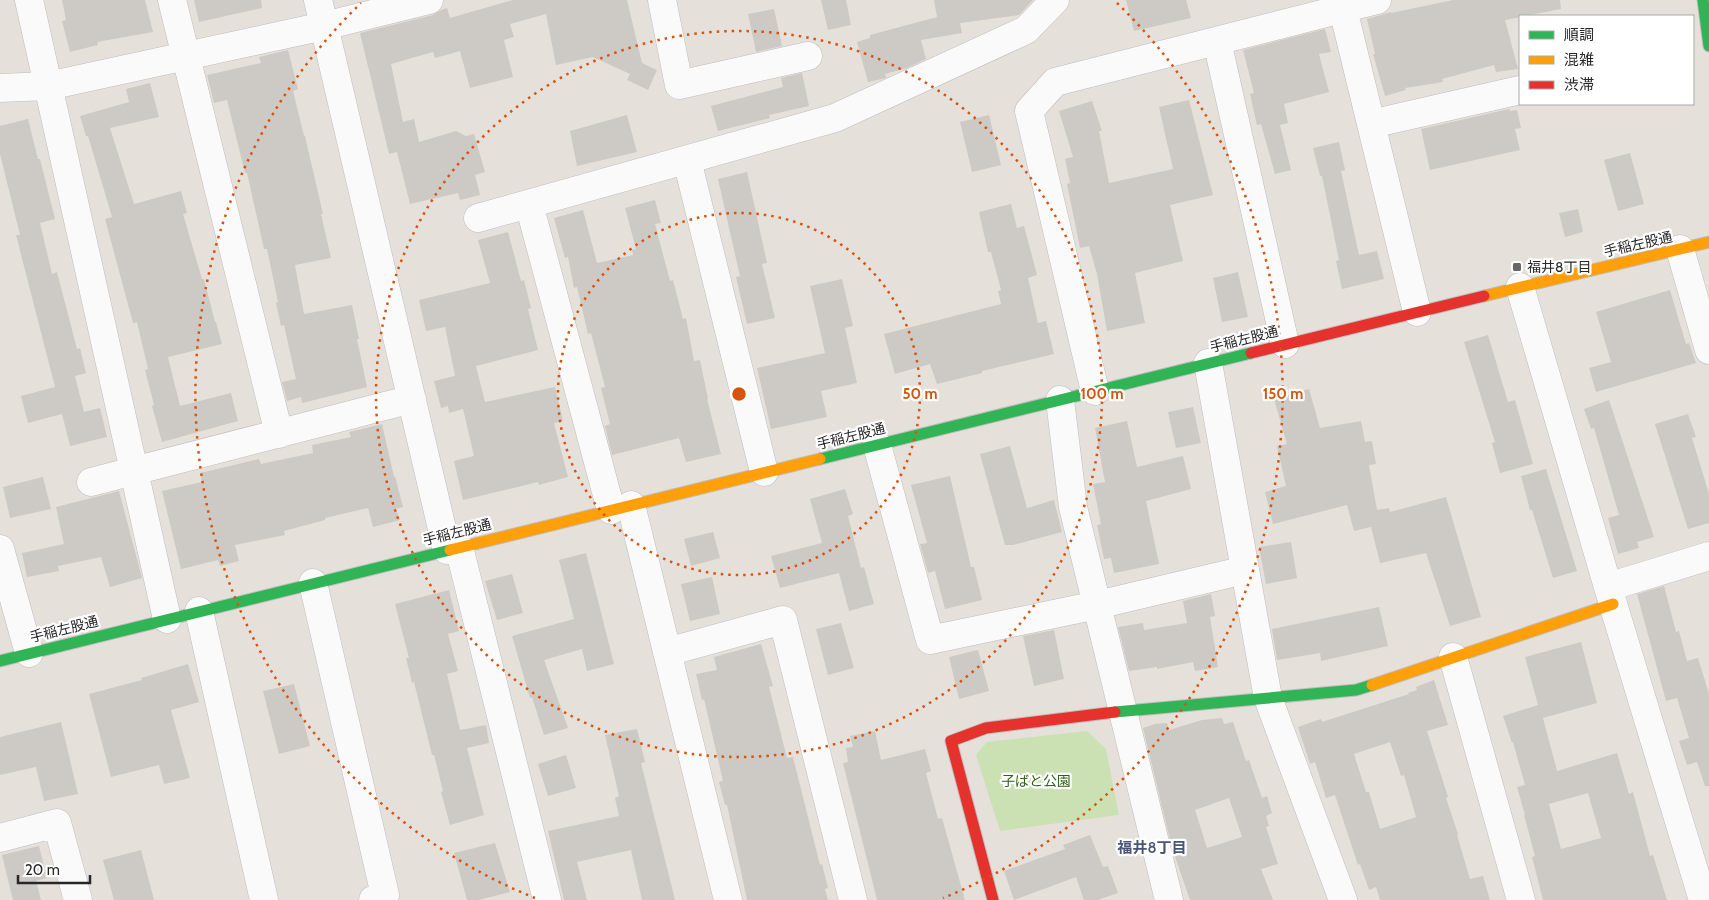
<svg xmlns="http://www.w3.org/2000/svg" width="1709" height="900" viewBox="0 0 1709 900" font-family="Cabin,'Noto Sans JP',sans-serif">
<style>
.green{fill:#cce1b3}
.building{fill:#cdc9c5;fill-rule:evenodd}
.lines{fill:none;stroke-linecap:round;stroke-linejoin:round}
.street-casing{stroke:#bfbdbd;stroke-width:29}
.fast-casing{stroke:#bfbdbd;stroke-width:13}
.slow-casing{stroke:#bfbdbd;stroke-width:13}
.jam-casing{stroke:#bfbdbd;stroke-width:13}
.street{stroke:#fbfafa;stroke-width:28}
.fast{stroke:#30b455;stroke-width:11}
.slow{stroke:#ff9f0a;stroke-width:11}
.jam{stroke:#e5322d;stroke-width:11}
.ring{fill:none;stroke:#d5540f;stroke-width:2.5;stroke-dasharray:2.5 5}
.poi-dot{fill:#6a6866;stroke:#fff;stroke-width:2}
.labels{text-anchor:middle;stroke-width:4.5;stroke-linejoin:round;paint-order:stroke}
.street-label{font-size:14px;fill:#272727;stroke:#fff}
.poi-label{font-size:14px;fill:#272727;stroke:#fff;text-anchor:start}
.park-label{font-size:14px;fill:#306218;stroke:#fff}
.neighbourhood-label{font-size:15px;font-weight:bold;fill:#485577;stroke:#fff}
.centre{fill:#d5540f;stroke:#fff;stroke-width:2.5}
.ring-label{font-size:15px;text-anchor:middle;font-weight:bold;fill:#d5540f;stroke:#fff;stroke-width:4.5;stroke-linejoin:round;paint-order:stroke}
</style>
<rect width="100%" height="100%" fill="#e6e0db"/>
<path class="green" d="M1087 731 1106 749 1119 815 1000 831 976 755 987 742Z"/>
<path class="building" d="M62 0H145L153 32 97 42 98 45 70 52 62 21 66 20Z
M194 0H261L262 8 199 22Z
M513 0H627L642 63 657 70 648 90 627 80 630 74 593 57 556 65 546 14 510 24 514 37 504 40 513 77 470 88 460 51 435 58 433 52 391 64 403 122 414 119 419 142 456 131 466 136 474 134 485 172 475 175 480 195 460 200 458 193 410 204 397 152 389 154 360 33 433 15 441 10 447 8 450 18Z
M821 0H846L851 25 828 30Z
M934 0H1033L1019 15 960 23 962 33 921 40 926 59 907 68 885 74 886 78 868 82 857 42 870 38V35L937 17Z
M1126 0H1186L1191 18 1134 31Z
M1453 0H1560L1561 9 1505 20 1518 69 1496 72 1494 65 1442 79 1443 82 1405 88 1406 90 1385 96 1373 54H1375L1367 19 1391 12V13Z
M774 9 782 46 756 52 748 14Z
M1325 29 1331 52 1319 54 1329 92 1284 104 1288 123 1280 125 1291 170 1275 174 1261 124 1257 125 1250 94 1254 93 1243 50Z
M288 50 298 89 293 91 304 136H305L323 214H321L331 258 295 265 304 314 352 305 359 339H357L367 387 302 403 301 397 287 401 282 382 296 379 284 325 281 326 276 303 278 302 267 249H264L247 173H245L227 100 214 103 207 75 261 63 259 57Z
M802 73 809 106 769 115 770 118 718 131 711 106 783 87 781 78Z
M150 83 159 117 110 128 134 204 181 191 187 213 183 214 202 279H204L215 322H216L222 344 168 357 180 406 231 393 238 421 162 442 152 406 154 405 145 370 148 369 137 322 133 323 105 219 112 217 88 136H86L80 116 129 102 126 89Z
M1189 100 1213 195 1170 205 1183 261 1135 273 1145 323 1107 331 1097 274 1089 246 1080 248 1067 184 1070 183 1065 159 1073 157 1059 111 1092 101 1102 131H1099L1109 183 1173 169 1159 107Z
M1509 109 1510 111 1517 110 1521 128 1515 129 1520 150 1430 170 1421 129Z
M627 115 637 152 577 166 570 131Z
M989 115 1001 165 972 172 960 122Z
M28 119 38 159H40L55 219 40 223 52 274 57 272 77 349 80 348 86 373 75 376 84 412 100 408 107 437 70 446 62 414 28 423 21 396 55 387 16 235H20L0 154V126Z
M1339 142 1345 170 1341 171 1359 255 1377 251 1384 279 1342 289 1336 261 1339 260 1322 176H1320L1313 148Z
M1630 153 1644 204 1618 211 1604 160Z
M747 172 767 263 762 264 775 318 747 324 736 277 740 276 718 179Z
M655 200 661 223 655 224 670 281 673 280 683 319 686 318 694 361 700 360 708 399H707L721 454 686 462 679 438 612 455 605 426 610 424 601 388 605 387 591 333 588 334 577 287 574 288 568 257 565 258 554 218 583 210 597 263 633 255 632 250 636 249 625 208Z
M1011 204 1017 228 1024 226 1037 275 1028 278 1038 323 1046 321 1054 354 982 371V373L937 384 930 364 895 374 884 334 1001 304 998 291 1001 290 991 252H988L979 212Z
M1578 209 1583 232 1565 237 1559 213Z
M508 232 521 281 524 280 531 308 528 309 538 350 476 366 485 402 555 387 563 421 554 423 568 477 539 485 538 482 463 500 454 461 474 456 463 409 449 413 448 406 441 408 434 381 455 376 445 327 426 331 419 300 490 283 478 240Z
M1238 272 1248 317 1222 322 1213 278Z
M842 279 853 326 845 328 857 383 821 391 827 417 771 429 757 368 825 353 810 286Z
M1670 290 1686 344 1689 343 1696 363 1596 392 1589 368 1611 362 1596 312Z
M1488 335 1508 402 1515 400 1533 464 1500 473 1492 443 1495 442 1464 342Z
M1309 389 1320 428 1361 421 1365 442 1372 441 1376 464 1369 465 1377 510 1389 508 1390 512 1446 497 1481 617 1450 626 1426 553 1380 563 1371 527 1354 531 1347 505 1273 524 1265 492 1286 486 1277 446 1287 444 1274 399Z
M1609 400 1654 537 1637 542 1639 548 1618 554 1608 518 1619 515 1594 428 1591 429 1584 409Z
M1193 407 1201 443 1176 448 1168 412Z
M1688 414 1696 437 1692 438 1709 494V523L1688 529 1655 424Z
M1127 421 1137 467 1183 456 1191 489 1146 501 1159 564 1114 573 1111 558 1104 559 1097 525 1101 524 1093 484 1105 482 1095 428Z
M382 424 394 477 395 476 403 507 396 509 400 520 373 527 368 508 325 518V520L284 531 285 535 235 545 239 561 220 566 218 560 181 569 162 491 202 482 200 473 259 459 261 464 313 453 312 445 351 437 349 432Z
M1010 446 1027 508 1054 500 1062 532 1013 545H1005L980 454Z
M1546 469 1577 571 1553 578 1532 510H1530L1521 476Z
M950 476 971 567H974L982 600 945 609 935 571 928 573 920 544 927 543 911 485Z
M43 477 51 509 10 518 3 487Z
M845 489 853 514 848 516 861 568 864 567 874 604 849 611 839 573 780 588 771 556 822 543 810 499Z
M119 491 142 578 110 587 101 557 58 566 59 571 27 577 22 553 64 544 56 507Z
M713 532 720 558 691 566 684 539Z
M1291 542 1297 578 1266 584 1259 547Z
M586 553 614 664 587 671 582 649 544 660 568 728 544 735 532 697 530 698 512 636 574 619 559 560Z
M512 574 523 613 497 620 485 581Z
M712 577 720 614 690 621 681 584Z
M1664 586 1676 632 1679 631 1687 661 1698 658 1709 694V786H1705L1697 762 1687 765 1679 741 1689 738 1677 698 1666 701 1637 594Z
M449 590 459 631 448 634 458 671 447 674 460 730 486 725 489 743 467 748 484 815 450 825 441 792 443 791 434 755H432L414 682 412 683 406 658H409L395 604Z
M1211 594 1215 616 1210 617 1218 667 1195 671 1193 662 1157 669V667L1129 671 1118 627 1143 623 1144 630 1187 623 1183 601Z
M1379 607 1388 646 1321 661 1320 653 1277 660 1272 629Z
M841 623 854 668 828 675 816 629Z
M1054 630 1064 679 1034 686 1023 636Z
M1581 642 1597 703 1543 718 1557 771 1617 753 1629 794 1633 792 1650 856 1653 855 1667 900H1543L1532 857 1535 856 1524 815H1525L1517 787 1525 785 1513 742 1512 743 1503 716 1538 705 1525 657ZM1588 793 1601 838 1561 849 1549 804Z
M761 644 773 686 769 687 787 758 793 757 820 865 822 864 828 888 825 889 828 900H747L727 805H725L719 782 723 781 704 699 702 700 696 674 717 670 714 657Z
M978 650 989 691 959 699 949 657Z
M188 664 199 702 171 710 190 778 164 784 159 765 111 777 89 694 142 680 141 678Z
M1434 680 1448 725 1427 731 1448 797 1446 798 1458 834 1457 835 1470 879 1483 876 1490 900H1380L1376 887 1369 890 1360 864 1358 865 1335 795 1326 798 1315 762 1310 764 1298 727 1321 719 1322 722 1409 694 1408 693 1417 690 1416 687ZM1390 742 1401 776 1404 775 1416 817 1380 829 1369 792H1366L1354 754Z
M294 684 310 746 279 754 263 691Z
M1222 718 1224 724 1233 722 1246 761 1249 760 1262 798 1267 796 1272 813 1266 816 1269 826 1266 827 1278 864 1261 869 1273 900H1190L1172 848 1143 728 1155 724 1167 723 1169 730 1202 720ZM1229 798 1242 837 1207 848 1195 810Z
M61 722 78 794 44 801 36 767 0 775V737Z
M637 729 645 762 641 763 675 900H642L631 850 577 862 587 900H564L548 831 619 816 615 798 619 796 605 735Z
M875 731 881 760 925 749 931 771 926 773 938 819 942 818 965 900H877L843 763 848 762 846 748 853 747 850 736Z
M566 755 576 788 548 796 538 764Z
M1090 835 1103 867 1108 866 1118 893 1098 900H1084L1076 877 1014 900 1004 871 1065 849 1063 845Z
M495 843 510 892 479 900H467L454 853Z
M39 846 47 878 36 881 41 900H13L2 855Z
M141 850 154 900H114L103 860Z"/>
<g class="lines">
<defs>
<path id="street" d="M29 0 167 619
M172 0 279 434
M318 0 447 550
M662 0 679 85 808 56
M1343 9 1417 312
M1217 41 1285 344
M0 88 48 86 324 26 429 0
M1371 124 1520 90
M687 160 764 472
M529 204 611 510
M478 218 835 118 1026 30 1055 0
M1680 249 1709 350
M1520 287 1613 604 1703 900
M1208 363 1268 698 1343 900
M1095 391 1029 111 1055 82 1377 0
M1060 400 1073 507 1169 900
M877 445 930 640 1097 605 1245 570
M91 482 412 399
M631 505 728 900
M459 547 547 900
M0 549 29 653
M313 583 385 895 373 900
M1608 587 1709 556
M199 611 264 900
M667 652 783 620 853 900
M1453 657 1521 900
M0 838 57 823 78 900"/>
<path id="fast" d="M1703 0 1709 46
M820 459 1251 353
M0 661 450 550
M1115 712 1356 690 1372 685"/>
<path id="slow" d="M1484 296 1709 242
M450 550 820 459
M1372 685 1613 604"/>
<path id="jam" d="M1251 353 1484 296
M993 900 951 741 986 728 1115 712"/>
</defs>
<use href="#street" class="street-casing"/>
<use href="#fast" class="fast-casing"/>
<use href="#slow" class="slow-casing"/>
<use href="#jam" class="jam-casing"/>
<use href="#street" class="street"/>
<use href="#fast" class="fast"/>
<use href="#slow" class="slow"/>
<use href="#jam" class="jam"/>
</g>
<g class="ring">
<circle cx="739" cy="394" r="181"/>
<circle cx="739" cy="394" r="363"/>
<path d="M535 898A544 544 0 0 1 361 3M1117 3A544 544 0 0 1 943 898"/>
</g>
<rect class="poi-dot" x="1512" y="262" width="10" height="10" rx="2.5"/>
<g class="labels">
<g class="street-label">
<text transform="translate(1638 244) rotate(-13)" y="5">手稲左股通</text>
<text transform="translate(1244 339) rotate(-14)" y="5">手稲左股通</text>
<text transform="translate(851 436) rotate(-14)" y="5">手稲左股通</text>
<text transform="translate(457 532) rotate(-14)" y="5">手稲左股通</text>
<text transform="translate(64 629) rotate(-14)" y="5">手稲左股通</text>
</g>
<g class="poi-label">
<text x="1527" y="272">福井8丁目</text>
</g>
<g class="park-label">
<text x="1036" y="786">子ばと公園</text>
</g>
<g class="neighbourhood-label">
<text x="1152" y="853">福井8丁目</text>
</g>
</g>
<circle cx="739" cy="394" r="8" class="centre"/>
<g class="ring-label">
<text x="920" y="399">50 m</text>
<text x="1102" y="399">100 m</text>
<text x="1283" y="399">150 m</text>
</g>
<rect x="1519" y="15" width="175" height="90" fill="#ffffff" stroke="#a9a9a9"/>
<rect x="1529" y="31" width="25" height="8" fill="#30b455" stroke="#a9a9a9"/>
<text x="1564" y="40" font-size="15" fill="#272727">順調</text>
<rect x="1529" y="56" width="25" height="8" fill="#ff9f0a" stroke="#a9a9a9"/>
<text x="1564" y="65" font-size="15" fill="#272727">混雑</text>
<rect x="1529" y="81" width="25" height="8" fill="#e5322d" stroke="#a9a9a9"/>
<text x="1564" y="90" font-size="15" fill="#272727">渋滞</text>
<path d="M18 875v8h72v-8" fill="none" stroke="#272727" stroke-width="2.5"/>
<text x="25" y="875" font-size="15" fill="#272727" stroke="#ffffff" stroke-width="4" paint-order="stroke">20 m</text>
</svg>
